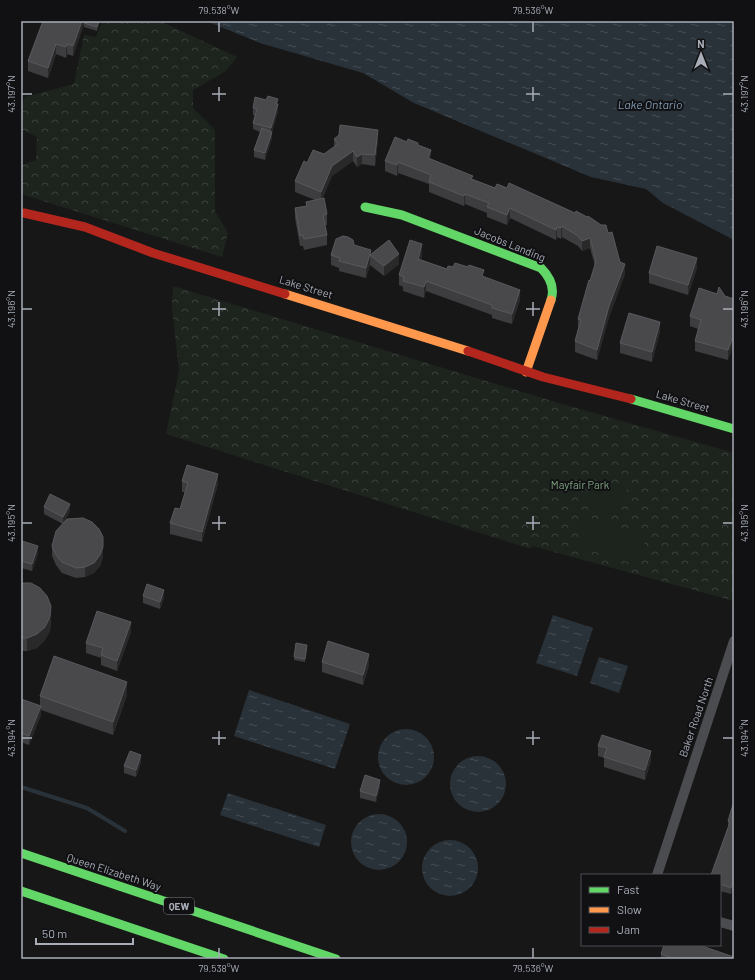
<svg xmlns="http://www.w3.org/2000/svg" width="755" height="980" viewBox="0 0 755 980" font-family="Barlow,sans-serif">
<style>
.forest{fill:url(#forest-crowns)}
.pitch{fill:#1d241e}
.water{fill:url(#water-ripples)}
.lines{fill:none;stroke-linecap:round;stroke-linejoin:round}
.stream{stroke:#2a3239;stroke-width:4}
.street{stroke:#4b4c50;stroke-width:10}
.fast{stroke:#63d668;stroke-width:9}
.slow{stroke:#ff974d;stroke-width:9}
.jam{stroke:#b3261e;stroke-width:9}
.wall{fill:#3d3d3f}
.shaded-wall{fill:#29292a}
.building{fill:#49494c;stroke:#58595d}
.ticks{fill:none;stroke:#a8adb8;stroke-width:1.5}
.labels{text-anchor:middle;stroke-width:4;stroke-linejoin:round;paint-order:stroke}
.shield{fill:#111113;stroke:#7b7e86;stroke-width:1}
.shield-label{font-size:10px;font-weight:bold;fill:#a8adb8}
.street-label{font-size:11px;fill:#a8adb8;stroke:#111113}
.park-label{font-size:11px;fill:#7fa381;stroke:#111113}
.water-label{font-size:12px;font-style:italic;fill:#7f9bb3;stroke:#111113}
.neatline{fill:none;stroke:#a8adb8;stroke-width:1.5}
.ticks-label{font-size:10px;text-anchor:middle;fill:#a8adb8}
</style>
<defs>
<pattern id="forest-crowns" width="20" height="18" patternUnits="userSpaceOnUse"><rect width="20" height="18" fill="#1d241e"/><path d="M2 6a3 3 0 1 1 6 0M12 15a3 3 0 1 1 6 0" fill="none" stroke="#3b413d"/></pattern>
<pattern id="water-ripples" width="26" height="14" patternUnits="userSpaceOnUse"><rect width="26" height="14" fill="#2a3239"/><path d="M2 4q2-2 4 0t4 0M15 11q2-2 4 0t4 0" fill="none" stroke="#464d54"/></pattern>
</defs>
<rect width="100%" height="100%" fill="#171717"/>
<path class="forest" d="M103 21H160L237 57 226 71 193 90V108L215 130V211L228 233 222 257 21 194 22 165 36 160 37 137 21 129V109L25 97 74 84 84 35 96 37Z
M173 286 559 403 734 453V601L532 546 531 549 166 434 179 371 172 307Z"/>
<path class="pitch" d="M597 479 627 488 619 516 589 508Z
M585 516 647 536 638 565 576 546Z"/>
<path class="water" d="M206 21H734V240L663 203 646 189 591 177 414 103 363 73 260 43Z
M553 615 593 628 577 676 536 663Z
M599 657 628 666 619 693 590 683Z
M249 690 350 724 335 769 234 736Z
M378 757a28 28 0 1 1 56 0a28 28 0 1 1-56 0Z
M450 784a28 28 0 1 1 56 0a28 28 0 1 1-56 0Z
M228 793 326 825 319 847 220 815Z
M351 842a28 28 0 1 1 56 0a28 28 0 1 1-56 0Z
M422 868a28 28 0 1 1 56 0a28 28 0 1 1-56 0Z"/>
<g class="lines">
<path class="stream" d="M21 787 87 808 125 831"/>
<path class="street" d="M657 875 734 641
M720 922 734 926"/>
<path class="fast" d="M365 207 402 215 541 268C550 277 555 288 551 300
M631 399 734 429
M21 853 336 959
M21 891 224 959"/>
<path class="slow" d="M285 294 468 351
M526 372 551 300"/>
<path class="jam" d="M24 213 85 227 153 253 285 294
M468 351 543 377 631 399"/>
</g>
<path class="wall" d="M43 21H100L97 31 84 27V24L73 56 67 54 66 58 56 54 48 78 28 71V61Z
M253 108 278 111 272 132V138L265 160 254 157V150L260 132 253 129V123L255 116 253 115Z
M334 139 378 140 375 166 362 164 357 167 353 161 332 176 322 199 327 214V225H325L327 235V245L304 250 303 246H300L295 218V208L306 206V202L315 200 295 192V181L307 163 324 154 334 147Z
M407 142 418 145 431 159 473 179 608 233 625 274 609 317 597 360 575 352V341L578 329V319L595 266 590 248 582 251 578 246 562 237 561 239 557 237 556 240 510 218 507 225 487 217V213L465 204 464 206 429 192V184L398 173 397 176 385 171V161Z
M354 245 371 254 399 264 384 276 370 265 366 278 339 271V268L331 265V255Z
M422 255 421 260 447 269 484 277 520 300 512 324 492 318V315L426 291 424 298 403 291V287L399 285V275Z
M697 268 688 295 649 283V273Z
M717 294 734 299 728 360 695 351V341L698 329 690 326V316Z
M660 332 652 362 620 353V343Z
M182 481 218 484 202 542 170 534V523L180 509 185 492H182Z
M44 507 70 511 64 522 103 557 100 566 94 573 85 577 76 578 62 573 56 565 52 556V546L63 524 44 514Z
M21 544 38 553 32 571 21 568Z
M21 583 51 620 50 631 45 640 37 648 27 651H21Z
M143 596 164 597 160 609 143 603Z
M131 632 117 671 101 665V658L86 653V643Z
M307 648 305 662 294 660V657Z
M322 662 369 665 363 685 322 672Z
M127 695 113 735 41 710V715L29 745 21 742V699L40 706V696Z
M598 746 651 761 645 780 604 767V758L598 756Z
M141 762 136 777 124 773V766Z
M380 787 376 802 360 798V791Z
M734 801V885L731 894 720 891V875L728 828V821Z
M661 954 734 959H661Z"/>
<path class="shaded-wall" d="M82 21H85V22L73 56V46Z
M99 21H100L97 31V27Z
M56 44V54L48 78V68Z
M67 44V54L66 58V47Z
M278 99V111L272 132V138L265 160V153L271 134V128Z
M378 130V140L375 166V155Z
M431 150V160L428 158Z
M353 151V161L332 176 321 203V192L332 166Z
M362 154V164L357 167V157Z
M398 162V173L397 176V165Z
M465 194V204L464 206V196Z
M510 208V218L507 225V215Z
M562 226V237L561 239V228Z
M557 227V237L556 240V230Z
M590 238V248L582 251V241Z
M422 244V255L418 269V259Z
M371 250V256L370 255V265L366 278V268Z
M399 254V264L384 276V266Z
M697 258V268L688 295V285Z
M625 264V274L609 317 597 360V350L609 306Z
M426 281V291L424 298V287Z
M520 290V300L512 324V314Z
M660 322V332L652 362V352Z
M734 334V344L728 360V350Z
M218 474V484L202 542V532Z
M70 504V511L63 524V517Z
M38 546V553L32 571V564Z
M103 547V557L100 566 94 573 85 577V567Z
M164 590V597L160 609V602Z
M51 606 50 631 45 640 37 648 27 651V638Z
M131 622V632L117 671V661Z
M369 654V665L363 685V675Z
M127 682V695L113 735V722Z
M41 706V715L29 745V736Z
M651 751V761L645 780V770Z
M141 755V762L136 777V770Z
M380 780V787L376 802V796Z
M734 878V885L731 894V888Z"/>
<path class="building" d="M43 21H82L73 46 67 44 66 47 56 44 48 68 28 61Z
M85 21H99L97 27 84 23Z
M268 96 278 99 276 104H278L271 128 253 123 257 109 253 108 255 97 266 100Z
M340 125 378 130 375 155 362 154 357 157 353 151 332 166 321 192 295 181 304 161 307 163 313 150 324 154 338 144 334 139 339 135Z
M262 128 272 132 265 153 254 150Z
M395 137 407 142 408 139 418 143V145L431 150 428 158 473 176 471 179 495 188 497 184 507 188 509 183 575 213 576 211 587 217 588 216 601 225H606L608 233 612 232 620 262 625 264 609 306 597 350 575 341 581 320 578 319 589 280 590 281 596 261 590 238 582 241 578 236 562 226 561 228 557 227 556 230 510 208 507 215 487 207 489 203 465 194 464 196 429 182 431 175 398 162 397 165 385 161Z
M324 198 327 214 323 215 327 235 304 239 303 235 300 236 295 208 307 206 306 202Z
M343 236 348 237 353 240 354 245 371 250 366 268 339 261 340 258 331 255 336 239Z
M389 240 399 254 384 266 370 255Z
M410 240 422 244 418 259 447 269 448 266 453 267 455 263 468 267 469 265 484 270 482 276 520 290 512 314 492 308V305L426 281 424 287 403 281 404 277 399 275Z
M657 246 697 258 688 285 649 273Z
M719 287 725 296 734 299V334L728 350 695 341 701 320 690 316 699 288 717 294Z
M629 313 660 322 652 352 620 343Z
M187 465 218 474 202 532 170 523 175 508 180 509 188 483 182 481Z
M50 494 70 504 63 517 44 507Z
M83 518 92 522 99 529 103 537V547L100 555 94 563 85 567 76 568 62 562 56 555 52 546 56 531 67 519Z
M22 541 38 546 32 564 21 561V544Z
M21 583H31L40 588 47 596 51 606 50 617 45 627 37 634 27 638H21Z
M147 584 164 590 160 602 143 596Z
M97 611 131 622 117 661 101 655 103 648 86 643Z
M328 641 369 654 363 675 322 662Z
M296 643 307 645 305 659 294 657Z
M54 656 127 682 113 722 40 696Z
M21 699 41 706 29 736 21 733Z
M602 735 651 751 645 770 604 757 607 748 598 746Z
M130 751 141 755 136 770 124 766Z
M365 775 380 780 376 796 360 791Z
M734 801V878L731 888 720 884V875H711L730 822 728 821Z
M664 945H699L734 957V959H675L661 954Z"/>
<path class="ticks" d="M219 22V32M533 22V32M219 87V101M533 87V101M22 94H32M212 94H226M526 94H540M723 94H733M219 302V316M533 302V316M22 309H32M212 309H226M526 309H540M723 309H733M219 516V530M533 516V530M22 523H32M212 523H226M526 523H540M723 523H733M219 731V745M533 731V745M22 738H32M212 738H226M526 738H540M723 738H733M219 948V958M533 948V958"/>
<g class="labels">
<rect class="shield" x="164" y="898" width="30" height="16" rx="3"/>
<g class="shield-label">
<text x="179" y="910">QEW</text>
</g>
<g class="street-label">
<text transform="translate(510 244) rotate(22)" y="4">Jacobs Landing</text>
<text transform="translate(306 287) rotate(17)" y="4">Lake Street</text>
<text transform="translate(683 401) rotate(16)" y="4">Lake Street</text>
<text transform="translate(696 717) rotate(-71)" y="4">Baker Road North</text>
<text transform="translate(114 872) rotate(18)" y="4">Queen Elizabeth Way</text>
</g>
<g class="park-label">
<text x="580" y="489">Mayfair Park</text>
</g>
<g class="water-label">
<text x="650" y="109">Lake Ontario</text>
</g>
</g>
<rect width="755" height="980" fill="none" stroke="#111113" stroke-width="44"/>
<rect x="581" y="874" width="140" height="72" fill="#111113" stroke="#4d4f55"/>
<rect x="589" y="887" width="20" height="6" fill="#63d668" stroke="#4d4f55"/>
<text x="617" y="894" font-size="12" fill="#a8adb8">Fast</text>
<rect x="589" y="907" width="20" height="6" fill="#ff974d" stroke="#4d4f55"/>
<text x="617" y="914" font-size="12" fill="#a8adb8">Slow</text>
<rect x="589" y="927" width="20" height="6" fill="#b3261e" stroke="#4d4f55"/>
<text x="617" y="934" font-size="12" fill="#a8adb8">Jam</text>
<g transform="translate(701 54)" stroke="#111113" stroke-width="3" paint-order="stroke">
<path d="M0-3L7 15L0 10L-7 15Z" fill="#a8adb8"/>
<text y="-6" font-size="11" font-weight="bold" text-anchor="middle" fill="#a8adb8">N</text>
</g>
<path d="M36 938v6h97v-6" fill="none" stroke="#a8adb8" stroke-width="2"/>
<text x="42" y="938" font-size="12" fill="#a8adb8" stroke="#111113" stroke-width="3" paint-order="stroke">50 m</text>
<rect x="22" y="22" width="711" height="936" class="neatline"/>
<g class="ticks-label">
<text x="219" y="14">79.538°W</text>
<text x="533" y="14">79.536°W</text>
<text transform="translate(11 94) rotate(-90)" y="4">43.197°N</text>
<text transform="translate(744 94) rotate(-90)" y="4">43.197°N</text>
<text transform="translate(11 309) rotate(-90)" y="4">43.196°N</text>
<text transform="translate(744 309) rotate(-90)" y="4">43.196°N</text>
<text transform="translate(11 523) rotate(-90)" y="4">43.195°N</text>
<text transform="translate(744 523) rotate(-90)" y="4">43.195°N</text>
<text transform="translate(11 738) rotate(-90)" y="4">43.194°N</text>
<text transform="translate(744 738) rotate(-90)" y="4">43.194°N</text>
<text x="219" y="972">79.538°W</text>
<text x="533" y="972">79.536°W</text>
</g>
</svg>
